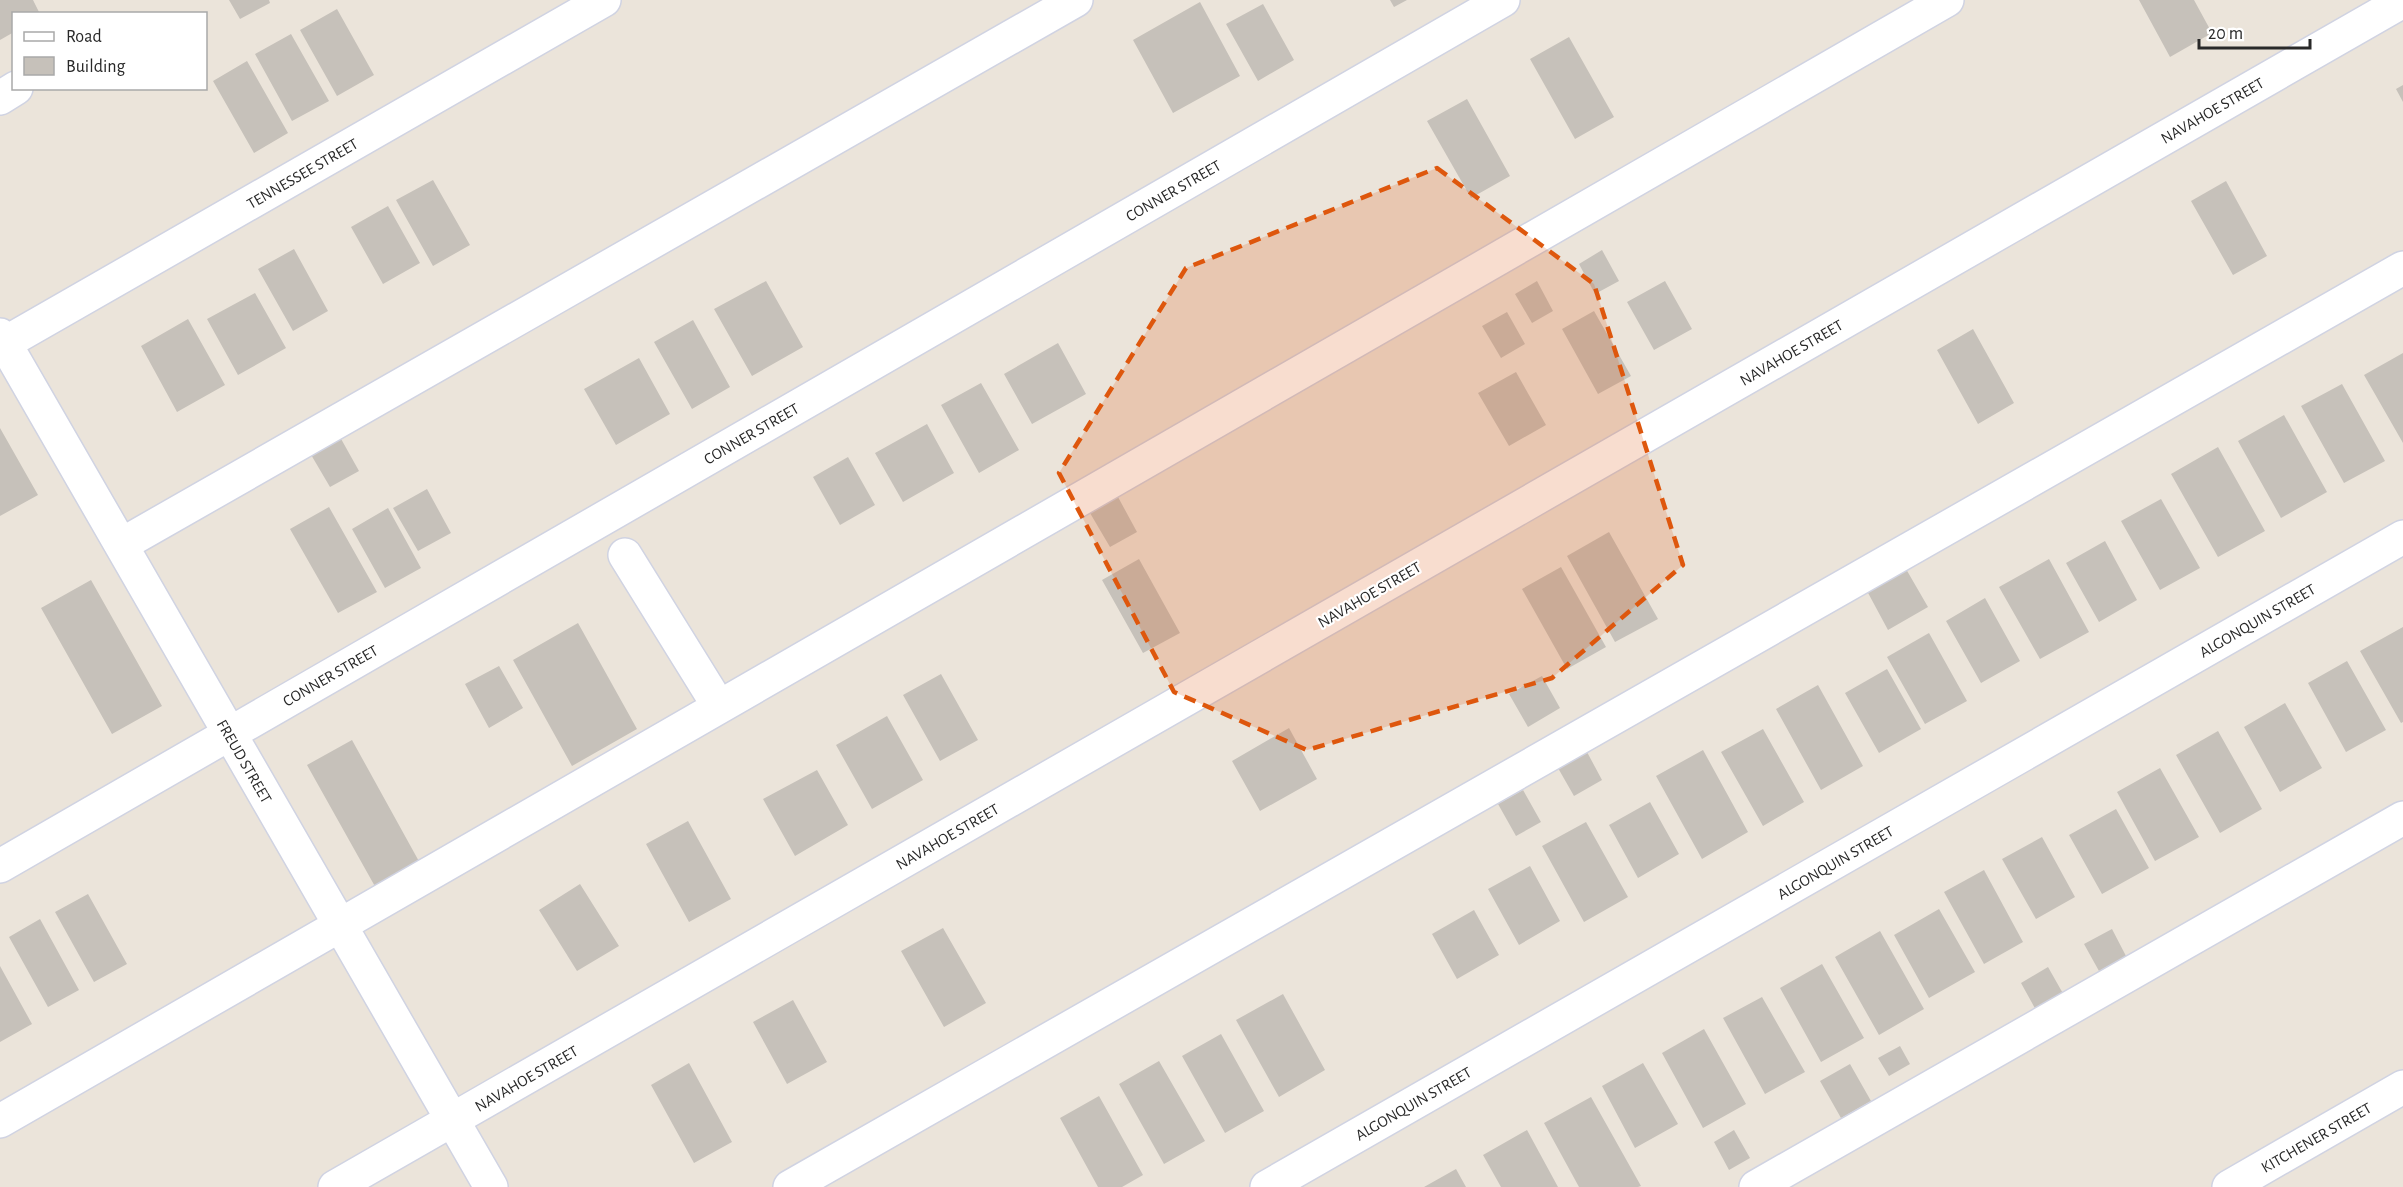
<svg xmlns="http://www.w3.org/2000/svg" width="2403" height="1187" viewBox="0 0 2403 1187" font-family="'Alegreya Sans',sans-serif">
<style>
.building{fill:#c6c1ba}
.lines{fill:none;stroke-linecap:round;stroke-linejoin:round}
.minor-casing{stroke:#d0d3e2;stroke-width:36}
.minor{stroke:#fff;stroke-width:33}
.marked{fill:#de570d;fill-opacity:0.2;stroke:#de570d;stroke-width:4.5;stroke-dasharray:12 8;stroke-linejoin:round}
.labels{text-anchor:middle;stroke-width:4.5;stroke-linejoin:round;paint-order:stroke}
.street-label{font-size:16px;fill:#292929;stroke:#fff}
</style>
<rect width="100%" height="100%" fill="#ebe4da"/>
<path class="building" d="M0 0H33L40 14H14V32L0 40Z
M229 0H269L270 3 240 19Z
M1390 0H1407L1394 7Z
M2139 0H2194L2212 33 2170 57Z
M1200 2 1240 76 1173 113 1133 40Z
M1263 4 1294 60 1258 81 1226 24Z
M337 9 374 75 337 96 300 30Z
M291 34 329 101 292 121 255 54Z
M1569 37 1614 117 1575 139 1530 59Z
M247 61 288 133 254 153 213 81Z
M2403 85V102L2396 89Z
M1467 99 1510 176 1471 198 1427 121Z
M433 180 470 245 433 266 396 200Z
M2226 181 2267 256 2233 275 2191 201Z
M388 206 420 263 383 284 351 227Z
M294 249 328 311 293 331 258 269Z
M1602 250 1619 281 1595 294 1579 264Z
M766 281 803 347 752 376 714 309Z
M1537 281 1553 311 1532 323 1515 294Z
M1665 281 1692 329 1654 350 1627 302Z
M255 293 286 348 238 375 207 319Z
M1594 311 1631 376 1598 394 1562 329Z
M1507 312 1525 344 1501 358 1482 326Z
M188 319 225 385 177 412 141 346Z
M693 320 730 387 692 409 654 342Z
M1973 329 2014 403 1978 424 1937 350Z
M1058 343 1086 394 1032 424 1004 374Z
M2403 353V443L2364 375Z
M639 358 670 414 616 445 584 389Z
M1516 372 1546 425 1509 446 1478 393Z
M981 383 1019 450 979 473 941 405Z
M2342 384 2385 461 2344 483 2301 406Z
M2284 415 2327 492 2281 518 2238 441Z
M927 424 954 473 903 502 875 453Z
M0 428 38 495 0 516Z
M340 437 359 471 330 487 310 453Z
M2218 447 2265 531 2218 557 2171 474Z
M848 457 875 505 840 525 813 477Z
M427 489 451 533 418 551 393 508Z
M1118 497 1137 532 1110 547 1090 513Z
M2161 499 2200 568 2160 590 2121 521Z
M329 507 377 592 338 613 290 529Z
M388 508 421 568 385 588 352 529Z
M1609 532 1658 619 1615 642 1567 556Z
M2105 541 2137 600 2099 622 2066 563Z
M1139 559 1180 633 1143 653 1102 580Z
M2049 559 2089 632 2040 659 1999 587Z
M1561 567 1606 647 1567 669 1522 589Z
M1906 569 1928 607 1888 630 1867 591Z
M91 580 162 706 112 734 41 608Z
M1985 598 2020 661 1981 683 1946 621Z
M578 623 637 729 572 766 513 660Z
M2403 627V722L2401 723 2360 651Z
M1929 633 1967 701 1925 724 1887 657Z
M2347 661 2386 730 2346 752 2308 683Z
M499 666 523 708 489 728 465 684Z
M1887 669 1921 729 1879 753 1845 693Z
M941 674 978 740 940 761 903 695Z
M1542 676 1560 708 1528 727 1509 694Z
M1818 685 1863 766 1821 790 1776 709Z
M2285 703 2322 768 2280 792 2244 727Z
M887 716 923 780 872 809 836 745Z
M1289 728 1317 779 1260 811 1232 761Z
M1763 729 1804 802 1763 826 1721 752Z
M2218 731 2262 809 2220 833 2176 755Z
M352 740 421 865 377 890 307 765Z
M1703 750 1748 832 1702 859 1656 776Z
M1587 752 1602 780 1574 796 1558 768Z
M2160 768 2199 837 2155 861 2117 792Z
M817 770 848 825 795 856 763 799Z
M1523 790 1541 822 1516 836 1498 804Z
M1650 802 1679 854 1638 878 1609 825Z
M2116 809 2149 868 2102 894 2069 835Z
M688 821 731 899 689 922 646 844Z
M1586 822 1628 897 1584 922 1542 846Z
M2042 837 2075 897 2036 919 2002 859Z
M1530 866 1560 921 1519 945 1488 889Z
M1984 870 2023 942 1984 964 1944 892Z
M580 884 619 946 577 971 539 910Z
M88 894 127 964 94 982 55 912Z
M1939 909 1975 972 1929 998 1894 935Z
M1474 910 1499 955 1457 979 1432 934Z
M40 919 79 990 48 1007 9 937Z
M943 928 986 1003 944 1027 901 951Z
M2112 929 2126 956 2099 971 2084 944Z
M1880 931 1924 1009 1879 1035 1835 957Z
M1822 964 1864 1038 1821 1062 1780 988Z
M0 966 32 1024 0 1042Z
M2048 967 2065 997 2037 1012 2021 983Z
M1283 994 1325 1070 1279 1097 1236 1020Z
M1762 997 1805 1072 1765 1094 1723 1018Z
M793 1000 827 1062 787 1084 753 1022Z
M1704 1029 1746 1104 1703 1128 1662 1053Z
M1221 1034 1264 1111 1225 1133 1182 1056Z
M1900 1046 1910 1064 1889 1076 1878 1058Z
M1159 1061 1205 1141 1164 1164 1119 1084Z
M689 1063 732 1142 694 1163 651 1085Z
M1643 1063 1678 1124 1635 1148 1602 1086Z
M1850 1064 1871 1101 1841 1118 1820 1081Z
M1099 1096 1143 1175 1122 1187H1098L1060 1118Z
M1591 1097 1641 1186 1638 1187H1579L1544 1123Z
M1527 1130 1558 1187H1501L1483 1155Z
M1734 1130 1750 1158 1729 1170 1714 1142Z
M1456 1169 1466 1187H1424Z"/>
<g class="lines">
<defs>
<path id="minor" d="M0 98 16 88
M0 335 491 1187
M0 346 604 0
M121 545 1076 0
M625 555 710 692
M0 866 1503 0
M0 1121 1947 0
M335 1187 2403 1
M790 1187 2403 268
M1267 1187 2403 537
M1756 1187 2403 818
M2229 1187 2403 1087"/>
</defs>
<use href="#minor" class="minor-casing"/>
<use href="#minor" class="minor"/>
</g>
<path class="marked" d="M1437 168 1594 284 1683 565 1552 678 1307 750 1174 692 1059 473 1186 268Z"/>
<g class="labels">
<g class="street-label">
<text transform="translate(2212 110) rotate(-30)" y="6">NAVAHOE STREET</text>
<text transform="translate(302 173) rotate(-30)" y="6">TENNESSEE STREET</text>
<text transform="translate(1173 190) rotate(-30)" y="6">CONNER STREET</text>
<text transform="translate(1791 352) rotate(-30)" y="6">NAVAHOE STREET</text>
<text transform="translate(751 433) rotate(-30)" y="6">CONNER STREET</text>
<text transform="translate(1369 594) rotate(-30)" y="6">NAVAHOE STREET</text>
<text transform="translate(2257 620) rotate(-30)" y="6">ALGONQUIN STREET</text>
<text transform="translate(330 675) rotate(-30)" y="6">CONNER STREET</text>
<text transform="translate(245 761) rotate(60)" y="6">FREUD STREET</text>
<text transform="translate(947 836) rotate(-30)" y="6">NAVAHOE STREET</text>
<text transform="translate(1835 862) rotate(-30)" y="6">ALGONQUIN STREET</text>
<text transform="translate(526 1078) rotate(-30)" y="6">NAVAHOE STREET</text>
<text transform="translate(1413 1103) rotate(-30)" y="6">ALGONQUIN STREET</text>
<text transform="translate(2316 1137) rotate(-30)" y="6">KITCHENER STREET</text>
</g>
</g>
<rect x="12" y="12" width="195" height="78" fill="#ffffff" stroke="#a9a9a9" stroke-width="1.5"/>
<rect x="24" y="32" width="30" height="9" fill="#ffffff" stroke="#a9a9a9" stroke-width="1.5"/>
<text x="66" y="42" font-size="18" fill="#292929">Road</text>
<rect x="24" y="57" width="30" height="18" fill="#c6c1ba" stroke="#a9a9a9" stroke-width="1.5"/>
<text x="66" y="72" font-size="18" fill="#292929">Building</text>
<path d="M2199 39v9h111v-9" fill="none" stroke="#292929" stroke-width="3"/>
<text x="2208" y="39" font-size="18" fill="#292929" stroke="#ffffff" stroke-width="4.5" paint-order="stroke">20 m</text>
</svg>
